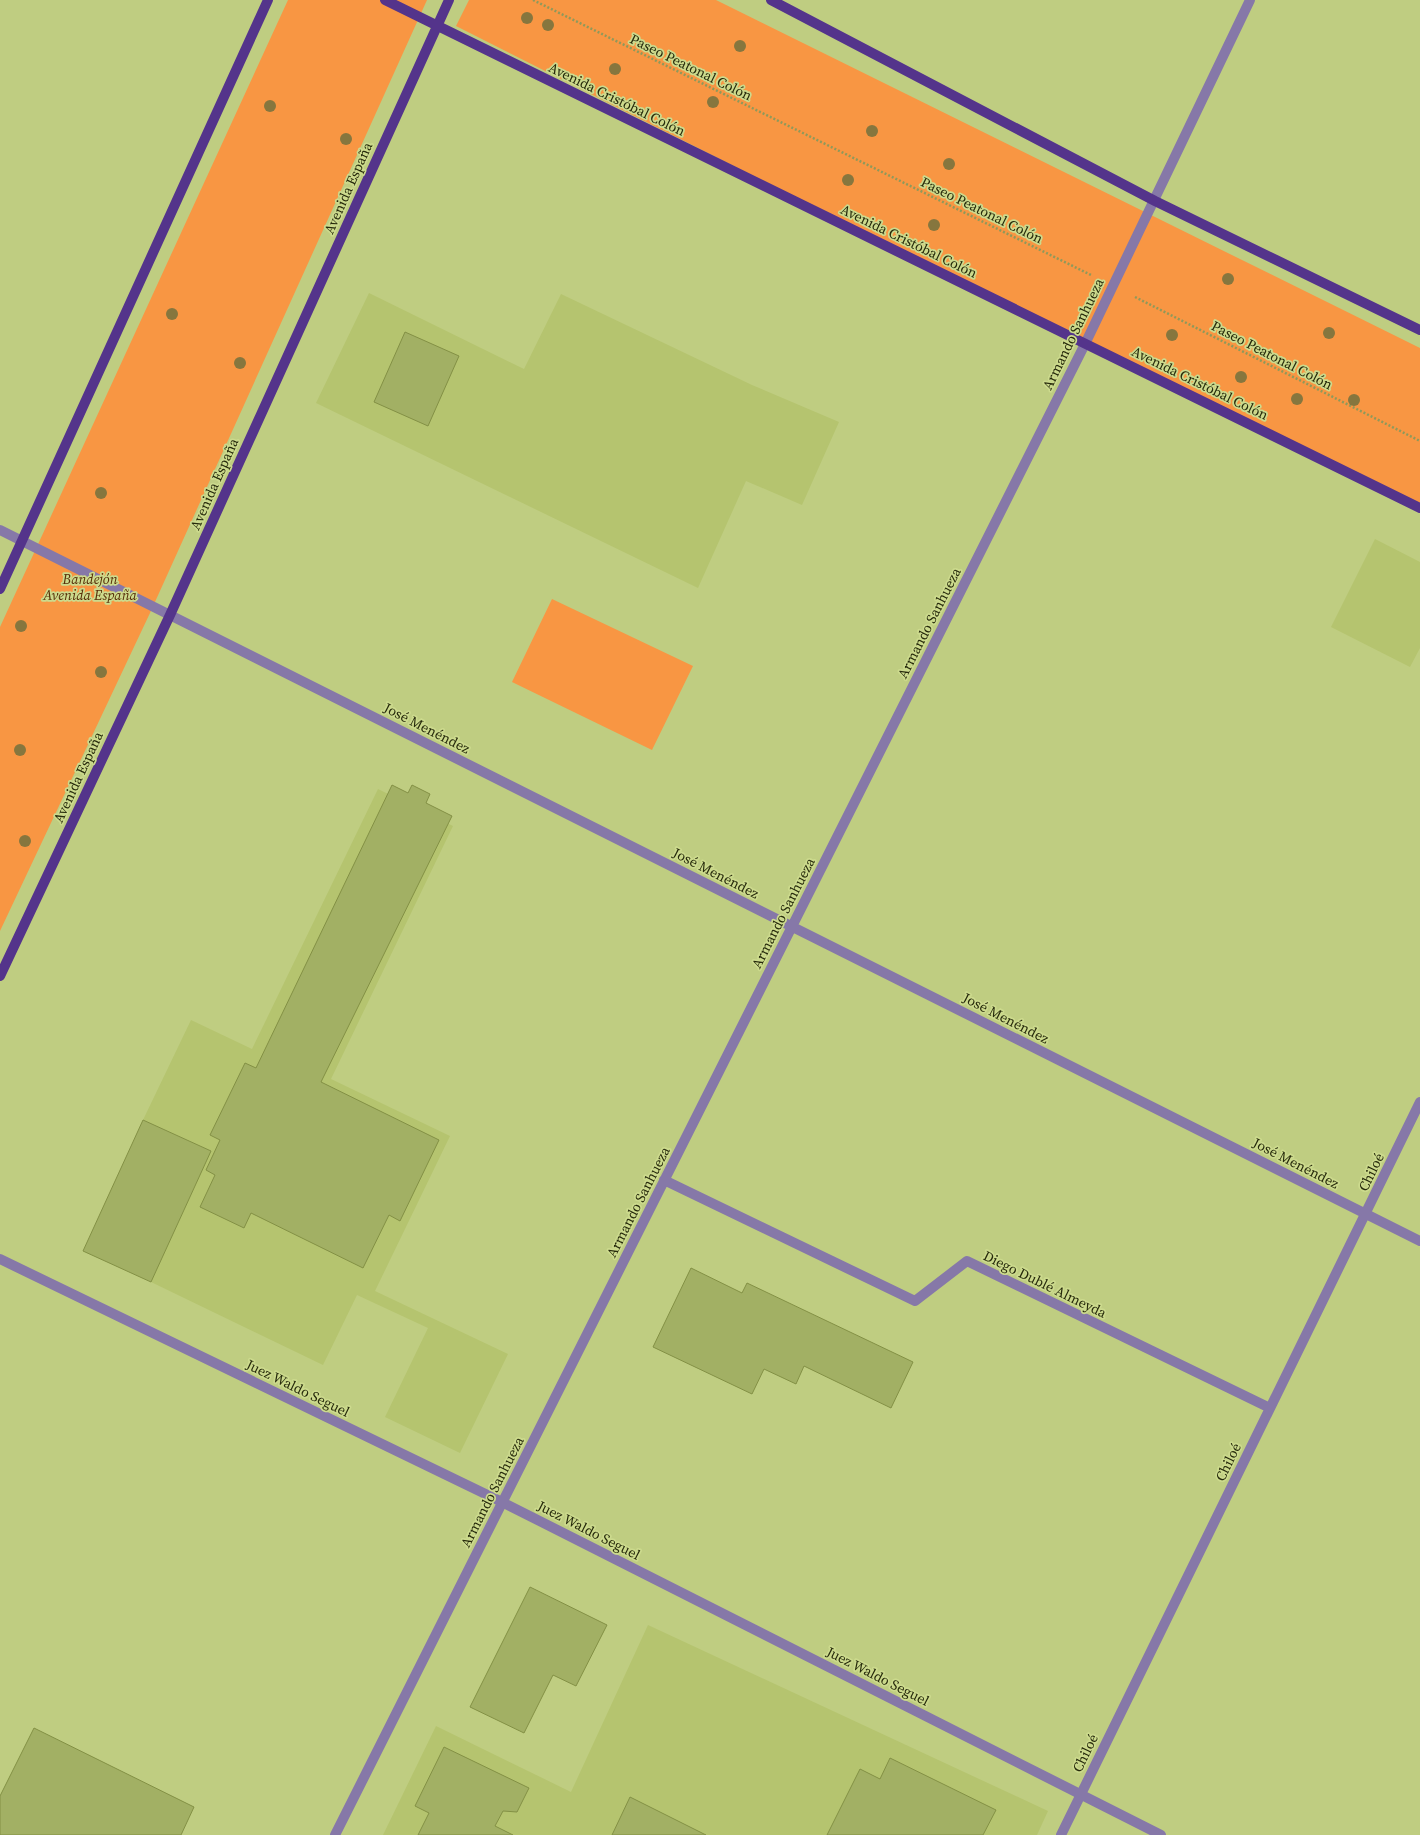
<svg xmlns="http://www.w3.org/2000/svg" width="1420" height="1835" viewBox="0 0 1420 1835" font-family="'Source Serif 4',serif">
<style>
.built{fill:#b5c46f}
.green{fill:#f89643}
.building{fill:#a2b064;stroke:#839045}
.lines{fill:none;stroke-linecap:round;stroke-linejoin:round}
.path{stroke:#8e995b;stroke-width:2.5;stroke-dasharray:2 2;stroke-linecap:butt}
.minor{stroke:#8678a8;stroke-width:10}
.major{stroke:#54348b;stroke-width:10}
.tree{fill:#86763e}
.labels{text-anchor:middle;stroke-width:3.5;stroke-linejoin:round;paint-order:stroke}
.street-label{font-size:14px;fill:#262a0b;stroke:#ccda8d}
.park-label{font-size:14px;font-style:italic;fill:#572e08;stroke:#ccda8d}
</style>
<rect width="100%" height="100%" fill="#bfcd81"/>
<path class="built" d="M369 293 524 369 561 294 752 385 839 422 802 505 746 481 698 588 316 403Z
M1375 539 1420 562V648L1410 667 1331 627Z
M378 789 453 826 331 1079 450 1136 375 1291 508 1354 460 1453 385 1417 428 1328 357 1295 323 1365 151 1282 211 1151 143 1120 191 1020 252 1049Z
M648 1625 1048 1811 1037 1835H383L436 1726 571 1792Z"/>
<path class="green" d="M288 0H427L150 613 0 931V627Z
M469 0H716L1420 348V512L456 26Z
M552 599 693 666 652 750 512 682Z"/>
<path class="building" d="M405 332 459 356 428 426 374 402Z
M392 785 408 793 412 785 430 794 426 803 452 816 321 1082 439 1140 400 1221 389 1215 363 1268 251 1213 244 1228 200 1207 215 1175 206 1170 220 1140 210 1135 245 1063 256 1068Z
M143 1120 211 1151 151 1282 83 1251Z
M691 1268 742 1293 747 1283 913 1362 891 1408 804 1366 796 1384 764 1369 752 1394 653 1347Z
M530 1587 607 1625 576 1686 553 1675 524 1733 470 1707Z
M34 1728 194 1807 181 1835H0V1796Z
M444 1747 529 1788 517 1812 503 1811 495 1826 513 1835H418L429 1813 415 1806Z
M890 1758 996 1810 983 1835H827L860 1769 880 1779Z
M630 1797 706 1835H612Z"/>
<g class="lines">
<path class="path" d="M533 0 1091 275
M1135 297 1420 441"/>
<path class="minor" d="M0 530 1420 1241
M664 1180 915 1301 967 1261 1270 1408
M0 1259 502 1502 1161 1835
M335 1835 1086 342 1250 0
M1061 1835 1420 1102"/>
<path class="major" d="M385 0 1420 508
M771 0 1155 201 1420 330
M0 589 268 0
M0 976 170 615 449 0"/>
</g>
<g class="tree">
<circle cx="527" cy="18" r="6"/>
<circle cx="548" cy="25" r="6"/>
<circle cx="740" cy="46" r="6"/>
<circle cx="615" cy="69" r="6"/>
<circle cx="713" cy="102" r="6"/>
<circle cx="270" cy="106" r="6"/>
<circle cx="872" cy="131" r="6"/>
<circle cx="346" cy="139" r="6"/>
<circle cx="949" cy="164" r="6"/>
<circle cx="848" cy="180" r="6"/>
<circle cx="934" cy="225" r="6"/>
<circle cx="1228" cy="279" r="6"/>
<circle cx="172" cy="314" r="6"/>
<circle cx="1329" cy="333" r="6"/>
<circle cx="1172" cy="335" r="6"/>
<circle cx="240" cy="363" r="6"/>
<circle cx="1241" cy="377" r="6"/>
<circle cx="1297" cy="399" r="6"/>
<circle cx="1354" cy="400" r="6"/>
<circle cx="101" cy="493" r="6"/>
<circle cx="21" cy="626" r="6"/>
<circle cx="101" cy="672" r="6"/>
<circle cx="20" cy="750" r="6"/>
<circle cx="25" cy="841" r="6"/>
</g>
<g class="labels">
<g class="street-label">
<text transform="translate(691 67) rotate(26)" y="5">Paseo Peatonal Colón</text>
<text transform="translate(617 99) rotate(26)" y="5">Avenida Cristóbal Colón</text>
<text transform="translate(348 188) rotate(-66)" y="5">Avenida España</text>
<text transform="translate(982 210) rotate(26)" y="5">Paseo Peatonal Colón</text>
<text transform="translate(909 241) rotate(26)" y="5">Avenida Cristóbal Colón</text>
<text transform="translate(1073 334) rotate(-64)" y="5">Armando Sanhueza</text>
<text transform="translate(1272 355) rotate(27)" y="5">Paseo Peatonal Colón</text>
<text transform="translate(1200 383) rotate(26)" y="5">Avenida Cristóbal Colón</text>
<text transform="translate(214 484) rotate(-66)" y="5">Avenida España</text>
<text transform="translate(929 623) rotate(-63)" y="5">Armando Sanhueza</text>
<text transform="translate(427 728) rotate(27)" y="5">José Menéndez</text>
<text transform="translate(78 777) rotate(-65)" y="5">Avenida España</text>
<text transform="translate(716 873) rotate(27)" y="5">José Menéndez</text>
<text transform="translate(783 913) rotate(-63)" y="5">Armando Sanhueza</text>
<text transform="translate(1006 1018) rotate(27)" y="5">José Menéndez</text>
<text transform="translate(1296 1163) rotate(27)" y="5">José Menéndez</text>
<text transform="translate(1371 1172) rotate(-64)" y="5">Chiloé</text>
<text transform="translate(638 1202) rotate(-63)" y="5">Armando Sanhueza</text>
<text transform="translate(1045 1284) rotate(26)" y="5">Diego Dublé Almeyda</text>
<text transform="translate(298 1388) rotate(26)" y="5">Juez Waldo Seguel</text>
<text transform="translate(1228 1462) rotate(-64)" y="5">Chiloé</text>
<text transform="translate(492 1492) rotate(-63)" y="5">Armando Sanhueza</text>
<text transform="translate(589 1530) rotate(27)" y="5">Juez Waldo Seguel</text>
<text transform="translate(878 1676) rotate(27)" y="5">Juez Waldo Seguel</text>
<text transform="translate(1085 1753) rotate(-64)" y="5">Chiloé</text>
</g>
<g class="park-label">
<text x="90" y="584">Bandejón<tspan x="90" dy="16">Avenida España</tspan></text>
</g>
</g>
</svg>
